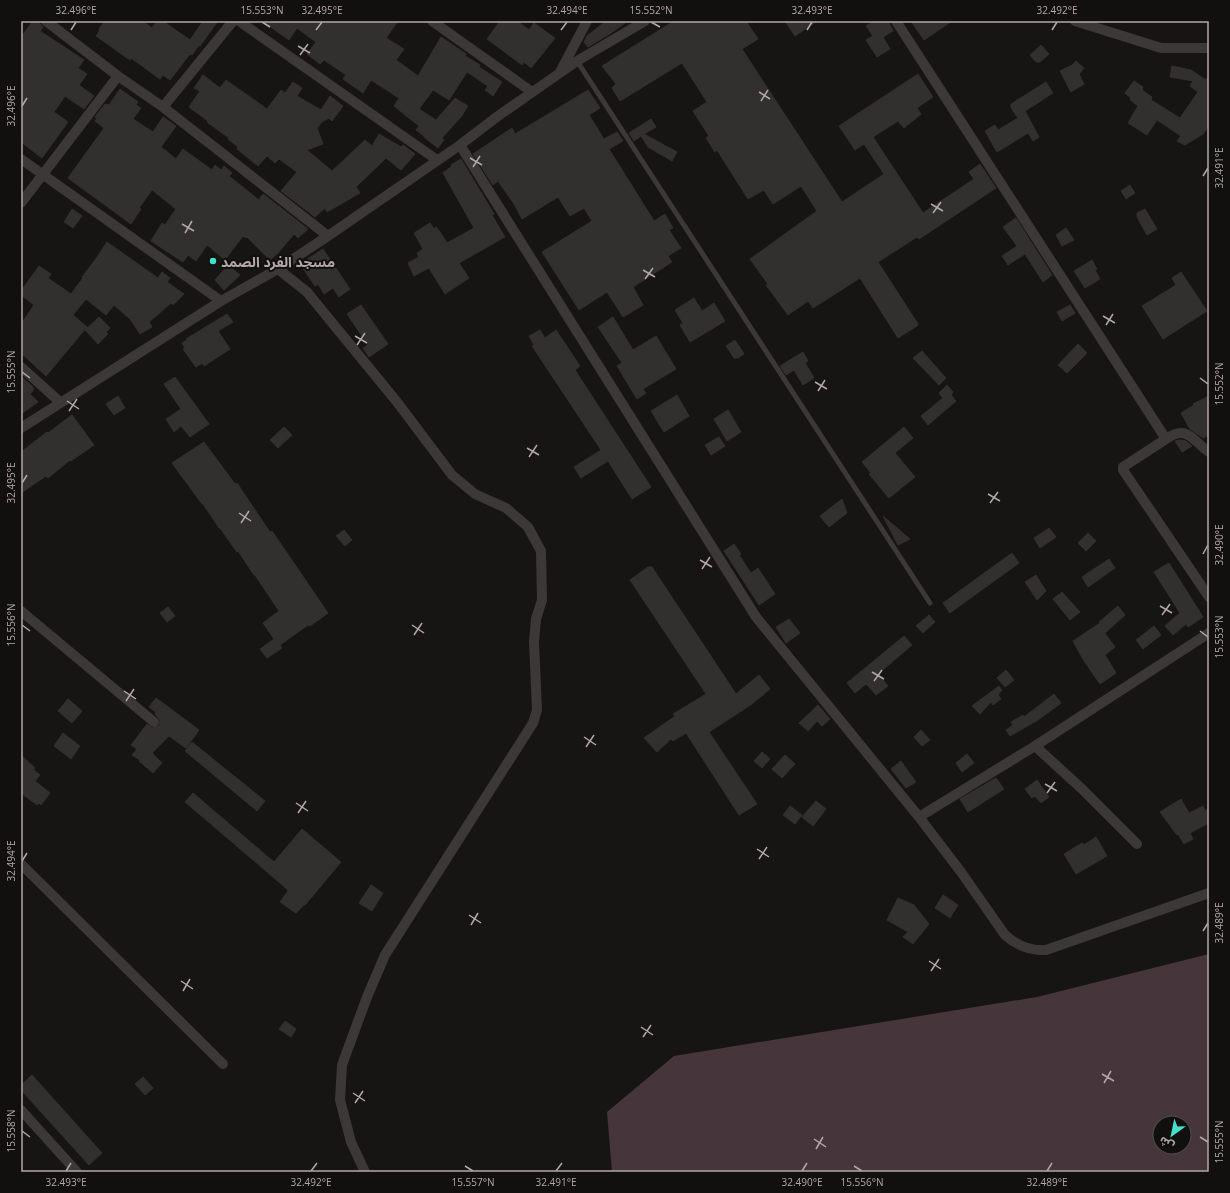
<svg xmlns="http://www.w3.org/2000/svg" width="1230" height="1193" font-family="'Open Sans','Noto Sans Arabic',sans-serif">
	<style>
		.water { fill: #46363b; fill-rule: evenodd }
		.building { fill: #32302f; stroke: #322f2e }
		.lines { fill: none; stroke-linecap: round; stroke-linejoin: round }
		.lane { stroke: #3c3838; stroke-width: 5 }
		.street { stroke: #3c3838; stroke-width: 10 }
		.ticks { fill: none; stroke: #b5a7a9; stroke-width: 1.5 }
		.poi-dot { fill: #42e0cd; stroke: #11100f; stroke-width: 1.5 }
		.labels { text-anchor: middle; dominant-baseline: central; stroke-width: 4; stroke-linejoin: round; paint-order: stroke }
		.poi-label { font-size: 14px; font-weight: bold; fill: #b5a7a9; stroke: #11100f; text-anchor: start }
		.neatline { fill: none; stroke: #b5a7a9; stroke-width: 1.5 }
		.ticks-label { font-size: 10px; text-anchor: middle; fill: #b5a7a9 }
	</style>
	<rect width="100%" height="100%" fill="#161514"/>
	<path class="water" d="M1209 954V1172H612L607 1112 674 1056 1037 997ZM1160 1123H1184V1147H1160Z"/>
	<path class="building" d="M33 21H37L43 27 40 31 84 60 78 68 87 74 79 85 94 96 84 109 65 96 54 112 68 122 42 158 21 142V37Z
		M105 21H143L152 28 157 21H163L190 40 203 21H218L200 46 199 45 192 55 190 54 170 80 163 75 160 79 131 58 130 60 96 36 100 30 99 29Z
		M262 21H398L386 38 404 49 396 60 418 76 441 37 466 54 465 56 480 65 479 67 502 82 493 96 485 90 488 86 467 72 449 100 433 90 419 109 436 120 455 98 468 106 461 117 442 138 444 140 438 148 424 137V136L416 130 419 126 394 106 399 98 371 80 363 93 343 79 346 75 324 60 320 64 307 54 316 42 297 28 289 40Z
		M500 21H517L529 30 534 23 555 38 531 68 524 62 522 65 487 39Z
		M606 21H628L611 33 588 47 584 42 587 36Z
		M674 21H746L758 39 742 49 842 202 884 174 864 144 855 150 839 126 918 74 933 97 917 108 921 114 904 128 898 121 873 137 923 213 974 179 969 172 980 164 996 188 919 239 917 237 878 262 918 324 917 326 898 338 860 278 813 308 808 301 788 315 766 285 768 284 750 259 817 211 801 186 773 204 764 190 748 199 717 150 715 152 706 138 709 136 693 111 707 102 682 63 620 101 612 88 616 84 602 66Z
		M785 21H817L795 36Z
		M874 21H888L893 31 883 37 890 49 877 57 866 40 873 36 866 26Z
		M911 21H952L924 40Z
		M1041 45 1049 54 1040 62H1036L1030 55Z
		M1076 61 1084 68 1079 74 1084 84 1071 92 1060 71 1072 65Z
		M1172 66 1191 70 1206 80 1209 74V126L1203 134 1185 145 1177 141 1181 136 1157 120 1147 135 1128 123 1138 106 1130 100 1131 98 1125 93 1134 81 1143 87 1142 90 1152 97 1151 100 1180 118 1198 92 1190 86 1193 81 1170 77Z
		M203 75 220 88 226 80 267 109 281 90 285 93 293 82 302 88 297 96 321 110 330 96 343 106 332 121 329 118 322 122 317 128 323 144 307 150 332 171 365 140 372 146 379 134 401 147 403 145 415 154 401 170 386 158 356 187 360 193 327 212 325 208 315 217 281 191 297 172 279 159 275 163 267 156 258 166 237 149 238 147 228 139 229 138 207 122 208 121 189 107 200 91 194 88Z
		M1046 82 1053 93 1025 111 1039 137 1033 141 1028 133 997 152 985 131 995 125 998 130 1018 118 1011 108V104Z
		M120 89 138 102 136 105 141 108 133 119 153 132 163 117 176 126 161 147 176 159 183 149 212 170 215 165 221 170 224 166 232 173 229 176 259 200 263 194 308 229 298 238 294 234 278 253 270 260 247 237 246 238 243 236 225 260 207 245 196 261 188 255 183 262 151 241 162 223 165 225 176 209 152 190 139 208 141 209 131 224 68 178 104 128 95 121 97 118 95 117 105 104 109 105Z
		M588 90 600 108 589 115 604 139 617 132 623 141 609 149 654 221 665 214 673 228 669 230 681 248 668 256 672 262 633 287 643 305 623 317 607 292 579 310 542 252 592 221 584 208 570 216 558 197 522 219 514 204 498 181 493 185 473 154 512 128 515 134Z
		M651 119 656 127 644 134 677 152 672 161 648 147 641 136 634 141 629 133Z
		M461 159 494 214 492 215 505 237 459 263 469 278 445 294 429 268 414 276 408 263 419 257 417 253 423 249 414 233 430 223 434 229 436 227 440 232 447 243 474 228 443 173 452 166 451 165Z
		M1130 185 1135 193 1126 199 1121 191Z
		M72 209 82 216 73 228 64 222Z
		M1145 209 1157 229 1147 235 1137 217V213Z
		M1016 218 1052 275 1043 282 1025 254 1008 265 1002 256 1017 246 1003 227Z
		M1066 228 1074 240 1062 246 1056 235Z
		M107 242 158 278 162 272 170 278 167 282 184 294 173 305 171 303 149 322 152 327 140 334 131 320 114 305 106 315 86 299 73 315 87 327 46 376 21 353V324L34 305 21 295V291L39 266 51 274 48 278 71 294 83 278 82 277 95 260Z
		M323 249 350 289 339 297 333 288 324 294 318 284 315 286 300 264Z
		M1092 260 1097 269 1095 270 1100 279 1085 288 1074 271Z
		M228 265 240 275 224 290 215 280Z
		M1181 272 1207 311 1163 339 1142 306 1176 285 1172 278Z
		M694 298 702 311 714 303 725 321 690 342 680 325 683 323 675 310Z
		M361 305 388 344 369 357 363 348 368 345 347 314Z
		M1070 305 1075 313 1062 321 1057 312Z
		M227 314 233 322 218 331 230 349 204 366 202 363 196 367 183 349 185 348 182 343 187 340 186 339Z
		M99 317 110 328 106 332 108 334 98 344 85 330Z
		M613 317 633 350 656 336 676 369 643 389 646 393 637 399 617 366 622 363 598 327Z
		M540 330 545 338 556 330 580 366 575 370 651 487 632 499 608 461 581 478 574 467 601 450 532 346 534 345 529 336Z
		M735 340 744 354 738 358H734L726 346Z
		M1078 344 1087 353 1067 373 1058 365Z
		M922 351 946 378 939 385 913 358Z
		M803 352 808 361 805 363 814 378 803 385 794 370 786 375 780 366Z
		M21 376 32 386 34 389 30 394 38 402 21 414Z
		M175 377 209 424 190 437 181 426 174 432 166 419 181 409 164 384Z
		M947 385 953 392 951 395 956 401 928 425 921 416 943 398 939 393Z
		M677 395 689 416 664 432 651 411Z
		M118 396 125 408 114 415 106 404Z
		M1209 396V435L1203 438 1190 429 1181 413 1194 405 1193 404Z
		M728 410 741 432 727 441 714 419Z
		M72 415 94 445 71 461 70 460 48 478 46 476 21 493V452L47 432 48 433Z
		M284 427 292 435 278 448 270 440Z
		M904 427 913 438 895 453 915 477 889 498 869 474 871 473 862 462Z
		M719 437 725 446 711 455 705 445Z
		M1180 440 1186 441 1192 446 1182 452 1175 441Z
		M204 442 235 484 237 483 270 532 272 531 328 613 310 626 308 625 280 645 282 648 267 658 260 649 274 639 263 623 279 611 255 575H254L238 551 237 552 220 528H219L203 504H202L172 463Z
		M842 499 847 513 829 527 820 516Z
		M883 516 910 539 898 545Z
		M1049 528 1056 537 1040 548 1034 538Z
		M344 530 352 540 345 546 336 536Z
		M1088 533 1096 541 1086 551 1078 543Z
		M734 544 741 554 739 555 751 573 758 568 775 594 759 605 724 551Z
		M1012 553 1019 563 950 613 943 603Z
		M1109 559 1115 568 1088 587 1082 577Z
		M1169 563 1203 617 1188 627 1186 624 1173 635 1165 626 1180 613 1154 572Z
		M648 567H652L736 694 759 675 770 689 752 704 709 732 757 804 739 815 686 733 673 741 671 739 657 752 644 738 675 716 673 714 706 694 630 580Z
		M1036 575 1046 591 1037 600 1025 582Z
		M1062 592 1080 612 1070 620 1053 599Z
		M1118 606 1125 615 1105 633 1115 647 1105 655 1116 673 1100 684 1084 661 1073 641 1100 623 1099 622Z
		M168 607 175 616 167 622 160 613Z
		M929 615 935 622 923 633 916 626Z
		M789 619 800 633 786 643 776 627Z
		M1154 626 1161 635 1143 649 1136 640Z
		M904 636 912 645 878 674 888 686 876 695 866 684 855 693 847 683Z
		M1006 670 1014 680 1005 687 997 678Z
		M999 686 1002 690 998 695 1001 699 993 705 991 702 980 714 972 706Z
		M1054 694 1061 703 1038 720 1010 736 1006 730 1013 725 1011 722 1023 715 1024 717Z
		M156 698 199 730 186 748 169 736 152 753 162 763 153 773 139 761 140 760 132 755 137 749 131 745 147 724 153 728 159 726 160 720 155 714 156 712 149 707Z
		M68 699 82 711 72 723 58 711Z
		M818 705 830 719 822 726 817 721 808 731 799 723Z
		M921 730 930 740 922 746 914 737Z
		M63 733 80 746 71 759 54 746Z
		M192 742 265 801 257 811 185 751Z
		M762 752 770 759 762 768 754 761Z
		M967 754 974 763 962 772 956 763Z
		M21 755 35 768 33 769 40 775 35 781 50 793 41 805 39 803 37 805 21 793Z
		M785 755 795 764 782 778 772 769Z
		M901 761 916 782 906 788 891 769Z
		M996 778 1004 789 968 812 960 799Z
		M1037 780 1049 797 1041 803 1035 796 1032 798 1025 789Z
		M193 793 274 862 302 829 341 862 305 905H304L296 913 280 902 288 891 287 889 185 802Z
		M1181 799 1189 813 1203 806 1205 811 1209 808V823L1190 833 1193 839 1184 844 1178 834 1177 835 1160 812Z
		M816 801 826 809 813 826 802 817Z
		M790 806 802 815 795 824 783 815Z
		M1096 837 1107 856 1076 874 1064 854 1082 843 1084 845Z
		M371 885 383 893 372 911 359 903Z
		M943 895 958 905 950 918 935 908Z
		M898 898 914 905 929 924 913 944 903 937 908 932 887 920Z
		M285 1021 296 1029 291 1037 279 1029Z
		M32 1075 102 1153 89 1165 21 1090V1085Z
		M143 1077 153 1088 145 1095 135 1084Z"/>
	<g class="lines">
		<path class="lane" d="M577 61 930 603"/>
		<path class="street" d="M46 21 118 76 163 107 328 236
			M239 21 437 160
			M432 21 532 92
			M896 21 1166 439 1123 467V470L1209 597
			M1075 21 1161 48H1209
			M560 72 587 21
			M163 107 233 21
			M460 145 756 617 919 817 961 872 1005 935C1016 945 1031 951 1046 950L1209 893
			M21 159 221 301
			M21 203 118 76
			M278 269 307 292 397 402 452 475 475 494 506 508 528 527 541 551 542 600 536 619 534 642 537 710 533 723 385 955 367 997 342 1065 340 1100 351 1142 365 1172
			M21 367 60 402
			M21 428 221 301 278 269 328 236 460 145 498 116 577 61 645 21
			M1166 439C1187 424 1192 440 1209 452
			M21 611 154 722
			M1035 746 1082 789 1137 844
			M919 817 1035 746 1209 633
			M21 864 223 1064
			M21 1110 77 1172"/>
	</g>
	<path class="ticks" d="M262 22 270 27M651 22 660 27M71 30 76 22M316 30 322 22M561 30 567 22M807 30 812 22M1052 30 1057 22M298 46 310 53M300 55 308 44M759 92 770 99M761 101 768 90M22 106 27 98M470 158 482 165M473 167 480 156M1203 176 1208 168M931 204 943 211M933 213 941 202M182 224 194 231M185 233 192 221M643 270 655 277M645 279 653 268M1103 316 1115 323M1106 325 1113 314M355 336 367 343M357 345 365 333M22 372 30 378M1200 378 1208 384M815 382 827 389M818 391 825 380M67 401 79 409M69 411 77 399M527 448 539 455M529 457 537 445M22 483 27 475M988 494 1000 501M990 503 998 492M239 513 251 521M241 523 249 511M1203 554 1208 545M700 560 712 567M702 569 710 557M1160 606 1172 613M1162 615 1170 604M22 625 30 631M412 625 424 633M1200 631 1208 637M414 635 422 623M872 672 884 679M874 681 882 670M124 691 136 699M126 701 134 689M584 737 596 745M586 747 594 735M1045 784 1057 791M1047 793 1055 782M296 803 308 811M298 813 306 801M757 849 769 857M759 859 767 847M22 861 27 853M469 915 481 923M471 925 478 913M1203 931 1208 923M929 961 941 969M931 971 939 959M181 981 193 989M183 991 190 979M641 1027 653 1035M643 1037 651 1025M1102 1074 1114 1081M1104 1083 1111 1071M353 1093 365 1101M355 1103 363 1091M22 1131 30 1137M1200 1137 1208 1142M814 1139 826 1147M816 1149 823 1137M465 1166 473 1171M854 1166 862 1171M66 1171 71 1163M311 1171 317 1163M556 1171 562 1163M802 1171 807 1163M1047 1171 1052 1163"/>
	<circle class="poi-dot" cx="213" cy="261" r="4"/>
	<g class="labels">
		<g class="poi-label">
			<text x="221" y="261">مسجد الفرد الصمد</text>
		</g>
	</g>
	<rect width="1230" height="1193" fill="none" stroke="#11100f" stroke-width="44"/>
	<g transform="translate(1172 1135) rotate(213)"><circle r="19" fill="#11100f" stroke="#534c4d"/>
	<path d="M0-3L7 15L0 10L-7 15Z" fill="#42e0cd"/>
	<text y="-6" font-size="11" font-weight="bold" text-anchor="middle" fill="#b5a7a9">ش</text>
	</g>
	<rect x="22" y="22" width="1186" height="1149" class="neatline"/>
	<g class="ticks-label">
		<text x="76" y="14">32.496°E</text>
		<text x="262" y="14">15.553°N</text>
		<text x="322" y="14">32.495°E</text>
		<text x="567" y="14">32.494°E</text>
		<text x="651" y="14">15.552°N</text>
		<text x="812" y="14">32.493°E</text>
		<text x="1057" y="14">32.492°E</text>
		<text transform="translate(11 106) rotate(-90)" y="4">32.496°E</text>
		<text transform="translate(1219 168) rotate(-90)" y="4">32.491°E</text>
		<text transform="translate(11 372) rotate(-90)" y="4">15.555°N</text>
		<text transform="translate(1219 384) rotate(-90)" y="4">15.552°N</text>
		<text transform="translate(11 483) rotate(-90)" y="4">32.495°E</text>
		<text transform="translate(1219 545) rotate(-90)" y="4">32.490°E</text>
		<text transform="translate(11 625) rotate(-90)" y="4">15.556°N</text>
		<text transform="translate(1219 637) rotate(-90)" y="4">15.553°N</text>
		<text transform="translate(11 861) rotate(-90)" y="4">32.494°E</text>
		<text transform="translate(1219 923) rotate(-90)" y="4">32.489°E</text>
		<text transform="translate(11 1131) rotate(-90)" y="4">15.558°N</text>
		<text transform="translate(1219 1142) rotate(-90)" y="4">15.555°N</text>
		<text x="66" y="1186">32.493°E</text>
		<text x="311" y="1186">32.492°E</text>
		<text x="473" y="1186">15.557°N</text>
		<text x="556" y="1186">32.491°E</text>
		<text x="802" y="1186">32.490°E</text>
		<text x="862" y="1186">15.556°N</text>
		<text x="1047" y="1186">32.489°E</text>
	</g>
</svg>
